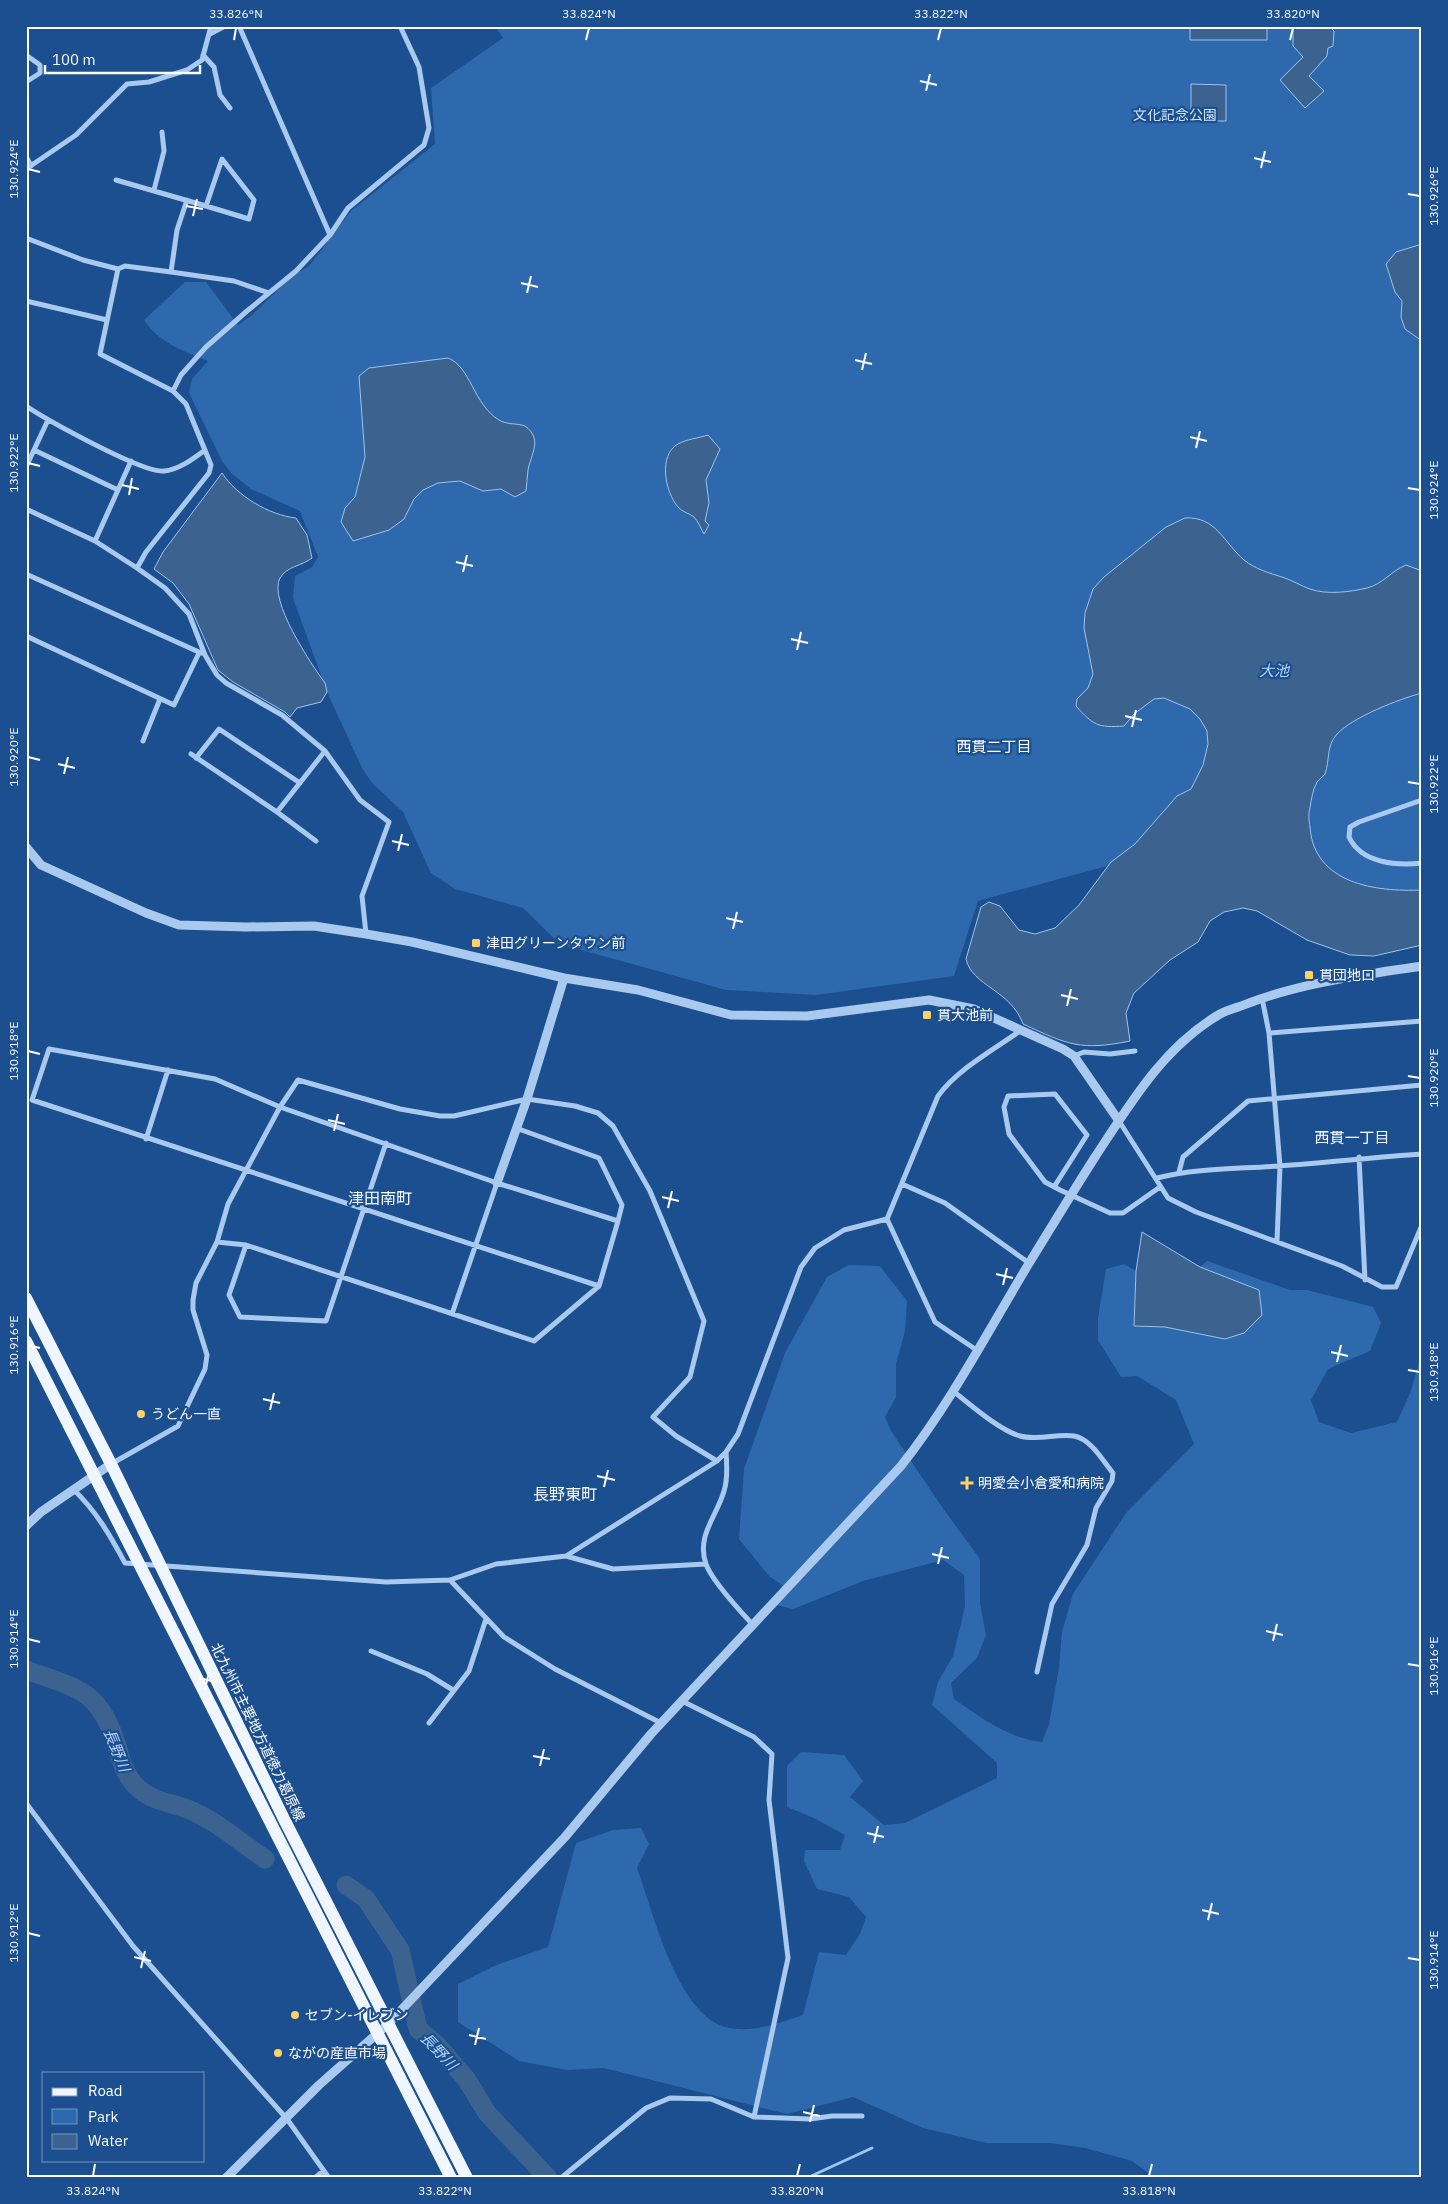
<svg xmlns="http://www.w3.org/2000/svg" width="1448" height="2204" font-family="'IBM Plex Sans','Noto Sans JP',sans-serif">
	<style>
		.green { fill: #2e69ad }
		.water { fill: #3c6290; stroke: #9cc4f0 }
		.lines { fill: none; stroke-linecap: round; stroke-linejoin: round }
		.stream { stroke: #9cc4f0; stroke-width: 3 }
		.river { stroke: #3c6290; stroke-width: 19 }
		.minor { stroke: #a9c9ee; stroke-width: 5 }
		.tertiary { stroke: #a9c9ee; stroke-width: 9 }
		.primary { stroke: #f0f6ff; stroke-width: 12 }
		.ticks { fill: none; stroke: #fff; stroke-width: 2 }
		.poi-dot { fill: #ffd166; stroke: #1b4f8f; stroke-width: 2 }
		.labels { text-anchor: middle; dominant-baseline: central; stroke-width: 4.5; stroke-linejoin: round; paint-order: stroke }
		.park-label { font-size: 14px; fill: #cfe3fa; stroke: #1b4f8f }
		.poi-label { font-size: 14px; fill: #fff; stroke: #1b4f8f; text-anchor: start }
		.street-label { font-size: 14px; fill: #fff; stroke: #1b4f8f }
		.water-label { font-size: 15px; font-style: italic; fill: #b5d3f5; stroke: #1b4f8f }
		.neighbourhood-label { font-size: 15px; fill: #fff; stroke: #1b4f8f }
		.quarter-label { font-size: 16px; fill: #fff; stroke: #1b4f8f }
		.neatline { fill: none; stroke: #fff; stroke-width: 2 }
		.ticks-label { font-size: 12px; text-anchor: middle; fill: #fff }
	</style>
	<rect width="100%" height="100%" fill="#1b4f8f"/>
	<path class="green" d="M495 26H1422V906L1363 898 1250 827 978 901 954 976 816 995 726 990 560 944 523 908 455 889 431 873 403 812 372 783 362 768 327 692 293 598 295 576 312 567 318 557 300 511 251 489 231 473 222 461 189 393 192 379 208 361C185 352 158 342 144 320L185 282H206L238 325 252 315 292 276 309 266 351 211 435 144 431 88 503 38Z
		M1207 1261 1290 1290H1307L1373 1307 1381 1323 1370 1351 1328 1369 1311 1400 1319 1422 1351 1433 1397 1422 1411 1391 1422 1350V2178H1155L1132 2161 1085 2148 1050 2143H987L923 2128 853 2097 787 2114 604 2068 567 2070 519 2061 458 2022V1984L494 1966 548 1947 576 1843 613 1830 641 1828 649 1844 637 1868C653 1911 676 2012 725 2027 751 2034 779 2023 803 2015L819 1952 846 1955 860 1934 866 1917 849 1897 817 1889 804 1861 805 1850H840L845 1835 814 1818 787 1807V1766L801 1752 844 1755 863 1781 850 1797 884 1825 905 1823 997 1778V1763L932 1705 938 1682 953 1656 965 1607 964 1575 943 1560 863 1581 793 1609 776 1605 782 1585 769 1576 739 1539 744 1469 785 1353 827 1277 849 1265 880 1266 907 1301 905 1331 896 1364V1397L885 1417 891 1431 942 1507 980 1559V1603L986 1635 977 1658 951 1683 954 1699C984 1719 1005 1737 1042 1742L1049 1724 1059 1668 1062 1632 1073 1594 1126 1513 1194 1444 1176 1400 1137 1376 1121 1377 1098 1340V1318L1106 1269 1124 1264 1136 1271 1134 1326 1165 1327 1225 1339 1259 1290 1200 1267Z"/>
	<path class="water" d="M1190 26H1267V40H1190Z
		M1293 26H1329L1334 31 1333 46 1328 48 1327 56 1309 76 1324 91 1305 108 1280 80 1303 57 1293 46Z
		M1191 84 1226 85V121H1191Z
		M1422 244V341L1405 329 1401 317 1402 301 1395 292 1386 264 1396 252Z
		M448 358C471 367 473 404 499 420 507 425 517 423 525 426 543 439 531 454 528 470 527 477 527 484 526 491L515 497 501 489 483 491 460 481 438 483 423 490 414 499 404 519 389 530 353 541 341 522 345 508 355 497 365 457 359 376 369 368Z
		M708 435 720 449 706 480 709 503 705 521 709 525 704 534C701 529 698 521 694 517 689 513 682 512 678 507 665 492 658 455 678 444 687 439 699 438 708 435Z
		M222 473C237 496 269 515 296 518L307 535 312 558C302 566 287 566 280 578 268 600 311 664 325 683L327 692 321 702 297 708 290 717 285 712 233 682 218 670 189 604 173 583 154 569 163 552Z
		M1185 518C1216 516 1224 543 1244 560 1255 569 1269 573 1282 577 1292 580 1301 586 1310 589 1326 595 1350 592 1367 588 1383 584 1391 571 1406 565L1422 571V693C1399 699 1353 717 1337 734 1326 746 1330 760 1325 774 1323 777 1319 779 1317 782 1313 789 1311 800 1310 808 1308 814 1309 821 1310 827 1314 884 1376 892 1422 890V945L1374 956 1350 955 1307 940 1257 911 1243 908 1224 912 1210 921 1198 942 1170 960 1134 993 1126 1013 1130 1041C1081 1051 1068 1045 1023 1024 1011 990 972 986 966 959L981 907 989 902 1000 906 1019 930 1035 934 1055 928 1079 905 1111 862 1135 844 1177 796 1191 789 1203 765 1208 744 1207 731 1200 719 1190 709 1164 698 1154 699 1134 714 1124 726C1098 728 1093 725 1076 706L1077 699 1088 688 1093 674 1084 628 1085 613 1093 589 1104 577 1166 527Z
		M1142 1232 1200 1267 1259 1290 1262 1315 1244 1333 1225 1339 1165 1327 1134 1326 1136 1271Z"/>
	<g class="lines">
		<path class="stream" d="M807 2178 872 2148"/>
		<path class="river" d="M26 1670C77 1688 100 1690 117 1746 121 1761 126 1778 139 1789 154 1802 174 1803 192 1811 218 1822 241 1843 265 1859
			M346 1885 366 1899 400 1950 418 2029 438 2046 467 2080 487 2113 548 2178"/>
		<path class="minor" d="M239 26 330 235
			M210 34 225 26
			M26 55 40 65V73L26 82
			M203 55 214 67 220 95 230 108
			M26 156 31 166
			M26 169 76 135 127 84 149 82 187 70 202 60 211 26
			M116 180 206 206 222 159 254 200 249 219 206 206
			M154 190 164 151 162 132
			M26 238 83 260 118 269 100 354 173 391 186 404 211 465 209 473 146 552 137 568 165 588 189 614 205 655 217 675 226 683 282 715 325 751 360 800 389 822 362 896 366 934
			M118 269 125 266 171 272 177 230 187 200
			M171 272 234 281 269 293
			M26 301 107 320
			M173 391 181 375 206 347 247 311 296 271 330 235 348 208 424 145 429 128 419 67 400 26
			M26 406C47 420 144 474 164 471 179 470 194 458 205 450
			M26 467 48 420
			M118 490 131 461
			M26 509 95 541 118 490 34 450
			M95 541 137 568
			M26 574 201 653
			M26 636 174 705 199 653
			M143 741 160 699
			M191 754 277 812 325 751
			M196 758 219 729 300 783
			M1422 800 1359 822 1350 827 1349 837C1361 863 1396 866 1422 863
			M277 812 316 841
			M1262 998 1269 1033 1280 1166 1277 1241
			M1269 1033 1422 1021
			M1074 1056 1084 1052 1110 1054 1135 1051
			M1119 1121 1168 1198 1196 1212 1342 1266 1382 1287H1396L1422 1225
			M516 1128 599 1158 622 1205 618 1221
			M146 1139 168 1070
			M1359 1157 1365 1280
			M1179 1172 1183 1157 1248 1101 1422 1085
			M1157 1178C1196 1168 1237 1169 1278 1166 1326 1163 1374 1157 1422 1154
			M902 1184 945 1203 1029 1263
			M1054 1187 1087 1135 1055 1094 1008 1096 1004 1107 1009 1134 1045 1182 1060 1190 1110 1213H1123L1160 1187
			M217 1242 246 1245 534 1341 599 1286 618 1221 497 1183 280 1107 215 1079 49 1049 32 1100 599 1286
			M246 1245 229 1295 240 1317 326 1321 386 1143
			M452 1314 497 1183
			M978 1351 935 1322 887 1219 938 1096C958 1069 993 1050 1020 1031
			M953 1391C971 1405 999 1430 1020 1436 1038 1441 1058 1433 1074 1436 1091 1439 1103 1461 1113 1473L1112 1481 1096 1508 1087 1545 1052 1604 1037 1672
			M726 1452C727 1464 728 1479 724 1491 717 1516 696 1536 706 1564 711 1580 741 1612 753 1625
			M111 1464 178 1426 185 1411 205 1369 207 1355 193 1310V1300L196 1283 217 1242 228 1204 280 1107 298 1080 400 1109 440 1116H454L527 1099 575 1106 598 1113 613 1126 650 1191 704 1321 690 1377 653 1417 676 1436 717 1461
			M73 1489C96 1511 110 1535 125 1563L386 1582 450 1580 496 1564 566 1556 717 1461 726 1452 738 1434 801 1267 815 1248 844 1230 887 1219
			M566 1556 613 1569 706 1564
			M450 1580 504 1637 555 1669 661 1723
			M371 1651 427 1674 453 1690
			M682 1701 754 1737 772 1754 769 1800 788 1958 754 2117
			M429 1723 469 1671 486 1619
			M26 1803 133 1946 287 2119 329 2178
			M315 2178 323 2171
			M561 2178 646 2108 670 2098 711 2099 754 2117 810 2119 832 2116H862"/>
		<path class="tertiary" d="M26 847 41 865 146 913 179 925 246 927 314 926 366 934 412 942 564 978 638 990 731 1015 807 1016 929 1000 974 1009 1063 1049 1074 1056 1119 1121
			M497 1183 527 1099 564 978
			M26 1526 41 1512 111 1464
			M226 2178 319 2085 388 2024 565 1837 651 1734 901 1466C950 1404 987 1333 1028 1265 1050 1229 1072 1193 1095 1157 1130 1104 1163 1047 1220 1014 1229 1009 1240 1007 1249 1003 1304 982 1364 975 1422 966"/>
		<path class="primary" d="M26 1298 111 1464 284 1819 467 2178
			M26 1341 451 2178"/>
	</g>
	<path class="ticks" d="M234 40 236 28M586 40 589 28M938 40 941 28M1290 40 1293 28M920 81 937 85M926 91 930 74M1254 158 1271 162M1261 168 1265 151M28 169 40 172M1408 194 1420 196M186 206 203 209M193 216 197 199M521 283 538 287M527 293 531 276M855 360 872 364M862 370 866 353M1190 437 1207 441M1196 448 1200 431M28 463 40 466M122 485 139 489M1408 488 1420 490M129 495 132 478M456 562 473 566M463 572 467 555M791 639 808 643M797 650 801 632M1125 716 1142 720M1132 727 1136 710M28 757 40 760M58 764 75 768M64 774 68 757M1408 782 1420 784M392 841 409 845M398 851 402 834M726 918 743 922M733 929 737 912M1061 995 1078 999M1067 1006 1071 989M28 1051 40 1054M1408 1076 1420 1078M328 1120 345 1124M334 1131 338 1114M662 1197 679 1201M668 1208 672 1191M996 1274 1013 1278M1003 1285 1007 1268M28 1345 40 1348M1331 1352 1348 1356M1337 1362 1341 1345M1408 1370 1420 1372M263 1399 280 1403M270 1410 274 1393M597 1476 615 1480M604 1487 608 1470M932 1554 949 1558M938 1564 942 1547M1266 1631 1283 1635M28 1639 40 1642M1273 1641 1277 1624M1408 1664 1420 1666M199 1678 216 1682M205 1689 209 1672M533 1756 550 1759M540 1766 544 1749M867 1833 884 1837M874 1843 878 1826M1202 1910 1219 1914M1208 1920 1212 1903M28 1933 40 1936M134 1957 151 1961M1408 1958 1420 1960M141 1968 145 1951M469 2035 486 2039M475 2045 479 2028M803 2112 820 2116M810 2122 814 2105M93 2176 95 2164M445 2176 448 2164M797 2176 800 2164M1149 2176 1152 2164"/>
	<g class="poi-dot">
		<rect x="471" y="938" width="10" height="10" rx="2.5"/>
		<rect x="1304" y="970" width="10" height="10" rx="2.5"/>
		<rect x="922" y="1010" width="10" height="10" rx="2.5"/>
		<circle cx="141" cy="1414" r="5"/>
		<path d="M964.5 1475.5h5v5h5v5h-5v5h-5v-5h-5v-5h5z"/>
		<circle cx="295" cy="2015" r="5"/>
		<circle cx="278" cy="2053" r="5"/>
	</g>
	<g class="labels">
		<g class="park-label">
			<text x="1175" y="115">文化記念公園</text>
		</g>
		<g class="poi-label">
			<text x="486" y="943">津田グリーンタウン前</text>
			<text x="1319" y="975">貫団地口</text>
			<text x="937" y="1015">貫大池前</text>
			<text x="151" y="1414">うどん一直</text>
			<text x="978" y="1483">明愛会小倉愛和病院</text>
			<text x="305" y="2015">セブン-イレブン</text>
			<text x="288" y="2053">ながの産直市場</text>
		</g>
		<g class="street-label">
			<text transform="translate(258 1732) rotate(64)">北九州市主要地方道徳力葛原線</text>
		</g>
		<g class="water-label">
			<text x="1274" y="670">大池</text>
			<text transform="translate(117 1750) rotate(68)">長野川</text>
			<text transform="translate(439 2051) rotate(46)">長野川</text>
		</g>
		<g class="neighbourhood-label">
			<text x="994" y="746">西貫二丁目</text>
			<text x="1352" y="1137">西貫一丁目</text>
		</g>
		<g class="quarter-label">
			<text x="380" y="1198">津田南町</text>
			<text x="565" y="1494">長野東町</text>
		</g>
	</g>
	<rect width="1448" height="2204" fill="none" stroke="#1b4f8f" stroke-width="55"/>
	<rect x="42" y="2072" width="162" height="90" fill="#1b4f8f" stroke="#7695bc"/>
	<rect x="52" y="2088" width="25" height="8" fill="#f0f6ff" stroke="#7695bc"/>
	<text x="88" y="2096" font-size="15" fill="#ffffff">Road</text>
	<rect x="52" y="2109" width="25" height="15" fill="#2e69ad" stroke="#7695bc"/>
	<text x="88" y="2122" font-size="15" fill="#ffffff">Park</text>
	<rect x="52" y="2134" width="25" height="15" fill="#3c6290" stroke="#7695bc"/>
	<text x="88" y="2146" font-size="15" fill="#ffffff">Water</text>
	<path d="M45 65v8h155v-8" fill="none" stroke="#ffffff" stroke-width="2.5"/>
	<text x="52" y="65" font-size="15" fill="#ffffff" stroke="#1b4f8f" stroke-width="4" paint-order="stroke">100 m</text>
	<rect x="28" y="28" width="1392" height="2148" class="neatline"/>
	<g class="ticks-label">
		<text x="236" y="18">33.826°N</text>
		<text x="589" y="18">33.824°N</text>
		<text x="941" y="18">33.822°N</text>
		<text x="1293" y="18">33.820°N</text>
		<text transform="translate(14 169) rotate(-90)" y="4">130.924°E</text>
		<text transform="translate(1434 196) rotate(-90)" y="4">130.926°E</text>
		<text transform="translate(14 463) rotate(-90)" y="4">130.922°E</text>
		<text transform="translate(1434 490) rotate(-90)" y="4">130.924°E</text>
		<text transform="translate(14 757) rotate(-90)" y="4">130.920°E</text>
		<text transform="translate(1434 784) rotate(-90)" y="4">130.922°E</text>
		<text transform="translate(14 1051) rotate(-90)" y="4">130.918°E</text>
		<text transform="translate(1434 1078) rotate(-90)" y="4">130.920°E</text>
		<text transform="translate(14 1345) rotate(-90)" y="4">130.916°E</text>
		<text transform="translate(1434 1372) rotate(-90)" y="4">130.918°E</text>
		<text transform="translate(14 1639) rotate(-90)" y="4">130.914°E</text>
		<text transform="translate(1434 1666) rotate(-90)" y="4">130.916°E</text>
		<text transform="translate(14 1933) rotate(-90)" y="4">130.912°E</text>
		<text transform="translate(1434 1960) rotate(-90)" y="4">130.914°E</text>
		<text x="93" y="2195">33.824°N</text>
		<text x="445" y="2195">33.822°N</text>
		<text x="797" y="2195">33.820°N</text>
		<text x="1149" y="2195">33.818°N</text>
	</g>
</svg>
